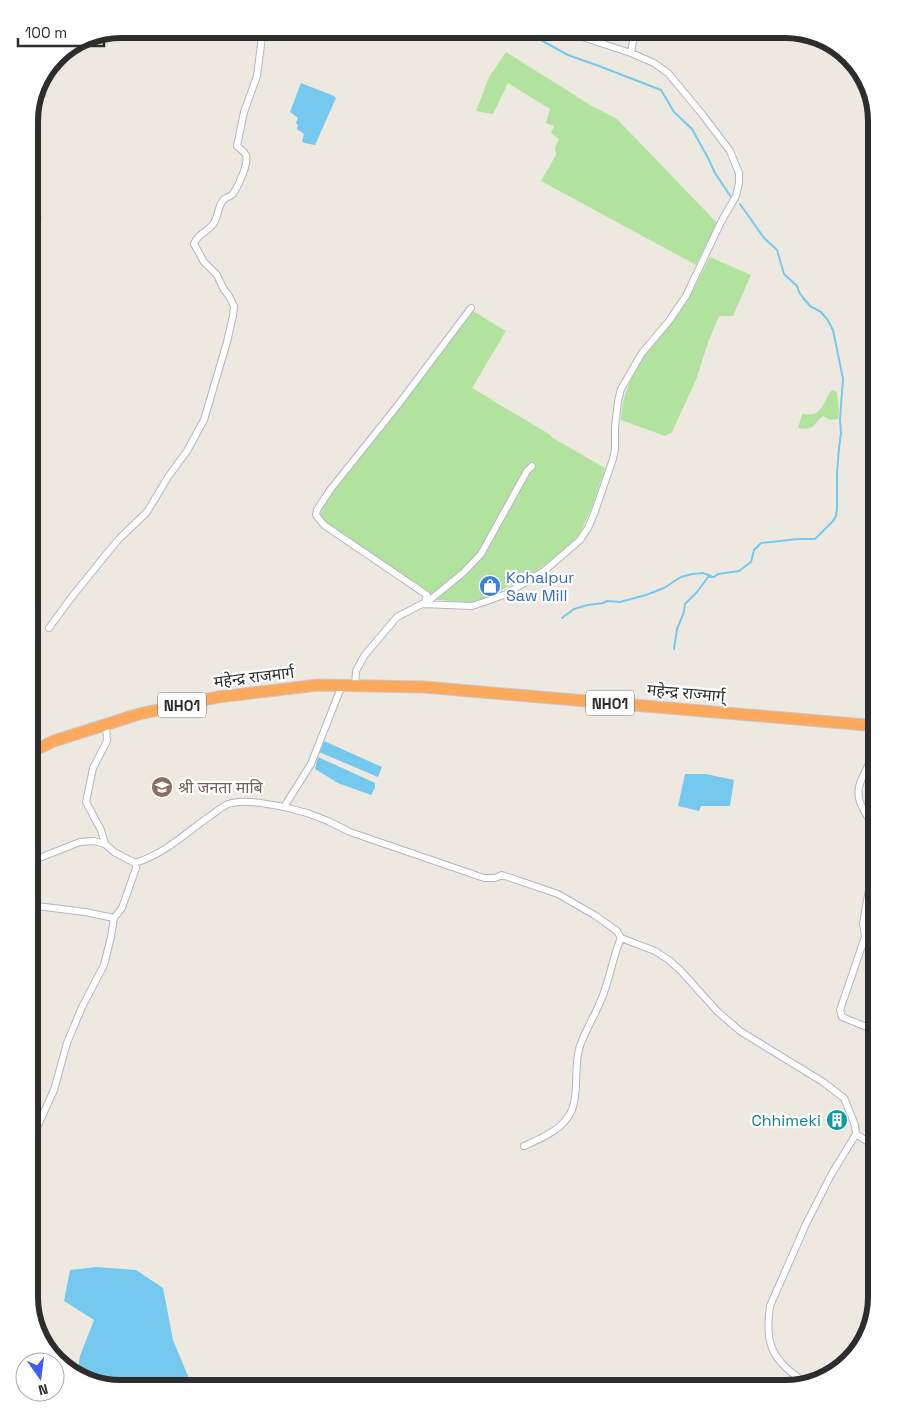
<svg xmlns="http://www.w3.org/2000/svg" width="906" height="1417" font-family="'Space Grotesk','Noto Sans Devanagari',sans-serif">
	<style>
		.green { fill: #b2e39e }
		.water { fill: #75c8ee }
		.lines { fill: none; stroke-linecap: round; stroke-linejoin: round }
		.stream { stroke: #75c8ee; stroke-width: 2 }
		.street-casing { stroke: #b3b5c0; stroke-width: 8 }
		.highway-casing { stroke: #c8c8c8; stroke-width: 13 }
		.street { stroke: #fff; stroke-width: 6 }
		.highway { stroke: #fca95d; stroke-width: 11 }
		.labels { text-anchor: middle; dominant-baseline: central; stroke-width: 4.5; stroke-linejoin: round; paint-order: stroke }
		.shield { fill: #fff; stroke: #6c6c6c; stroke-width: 1 }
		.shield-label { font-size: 15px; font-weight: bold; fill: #2d2d2d }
		.shop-label { font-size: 16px; fill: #366cbe; stroke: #fff; text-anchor: start }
		.street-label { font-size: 16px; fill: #2d2d2d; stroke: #fff }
		.education-label { font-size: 16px; fill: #785e54; stroke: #fff; text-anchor: start }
		.culture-label { font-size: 16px; fill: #0d838f; stroke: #fff; text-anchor: end }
		.rim { fill: none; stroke: #2d2d2d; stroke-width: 6 }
	</style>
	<rect width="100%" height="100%" fill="#eee9e0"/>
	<path class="green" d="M506 52 592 106 617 119 717 223 696 265 541 181 556 155 555 148 559 139 551 133 554 126 546 123 550 109 508 83 493 114 476 111 489 77Z
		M49 71 46 97H37Z
		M29 210 42 216 35 264 29 261Z
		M710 257 751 275 733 316H719L709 340 696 380 672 432 665 436 621 420C623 389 634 368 654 344 662 334 671 325 678 314 691 296 700 276 710 257Z
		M473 311 506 331 472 388 549 434 553 438 605 468 591 510 579 535 563 551 536 571 498 592 481 600 467 602 437 600 428 593 327 525 320 517C322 503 334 491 342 479Z
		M832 390 837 392 839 412 838 419 830 420 823 416C812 425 815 431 798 428L802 414C806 414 810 415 814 414 823 411 826 396 832 390Z"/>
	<path class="water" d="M301 83 334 96 336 98 315 145 304 143 302 141 304 134 297 129 298 125 296 123 298 118 290 112Z
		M324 741 382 767 378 777 319 752Z
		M318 757 375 783V788L371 795 338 783 315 769Z
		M685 774H706L734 780 730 806H701L699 811 678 806Z
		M97 1267 136 1270 163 1288 173 1340 193 1388H115L77 1375 80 1356 94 1320 64 1301 70 1270Z"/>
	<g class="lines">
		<path class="stream" d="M527 29 539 39 568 55 599 66 661 90 674 112 692 129 708 158 715 173 731 197
			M562 618 574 609 588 605 603 603 607 601 620 602 646 595 664 588 681 577 692 574 703 573 711 576
			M674 649 677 629 684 612 685 604 697 592 708 577H714L718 574 739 571 751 562 754 550 761 543 798 539H815L833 521 836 516 837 509V473L839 448 841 433 840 419 843 379 833 330 827 319 821 312 810 306 804 299 799 292 797 286 784 274 777 250 764 238 740 204"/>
		<g class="street-casing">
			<path id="street" d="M631 53 635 29
				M424 604 427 595 324 525 316 515 317 510 330 490 398 405 471 308
				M425 604 464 572 481 554 527 471 532 466
				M49 628 71 598 108 552 120 538 147 512 168 477 187 451 204 420 227 342 233 316 234 306 229 296 223 288 217 275 204 262 194 244C197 234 208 232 214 223 218 216 218 207 223 200 226 197 230 197 233 194 238 186 249 164 246 155 244 151 240 149 237 146L244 112 257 76 263 29
				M355 686 356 671 364 656 397 617 422 604 472 606 490 600 506 594 544 571 580 540 588 528 594 514 613 459 615 449V428L618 401 621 389 642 353 669 321 686 296 721 222 736 196 739 183V173L730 151 702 114 668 73 654 63 631 53 558 29
				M873 726C873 737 874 747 871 757 867 774 854 783 860 802 864 813 872 823 877 833
				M284 807 307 813 328 821 350 832 484 878H495L502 875 558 894 596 916 617 931 621 938 655 951 669 960 681 971 717 1011 740 1031 823 1082 844 1098 855 1125 856 1134 831 1175 806 1224 770 1306C765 1341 770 1358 800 1379L801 1385
				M105 844 101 830 86 802 93 768 107 741 106 725
				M135 863C166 853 184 834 210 816 215 813 220 808 226 805 241 798 268 804 284 807L311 764 342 685
				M29 905 85 912 114 918
				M877 1036 874 1030 842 1017 840 1010 865 937 863 923 873 867 877 853
				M856 1134 877 1148
				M29 1145 54 1090 67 1043 82 1007 104 965 111 937 114 918 122 908 136 868 135 863 114 852 105 844 94 841 80 842 29 862
				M524 1146C542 1138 564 1129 572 1110 579 1092 574 1068 579 1049 584 1032 595 1016 601 1000 610 980 612 958 621 938"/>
		</g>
		<g class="highway-casing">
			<path id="highway" d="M29 753 54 741 139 714 218 697 318 685 424 687 877 726"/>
		</g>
		<use href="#street" class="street"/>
		<use href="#highway" class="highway"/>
	</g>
	<defs>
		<g id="shop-disc" transform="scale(1.125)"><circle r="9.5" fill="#3f7fe0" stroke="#fff"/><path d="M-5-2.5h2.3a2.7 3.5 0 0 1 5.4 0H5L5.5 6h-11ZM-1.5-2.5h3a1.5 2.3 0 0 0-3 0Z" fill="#fff"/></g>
		<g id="school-disc" transform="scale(1.125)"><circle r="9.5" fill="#8d6e63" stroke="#fff"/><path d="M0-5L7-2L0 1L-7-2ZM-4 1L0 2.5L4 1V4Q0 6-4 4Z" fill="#fff"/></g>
		<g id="building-disc" transform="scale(1.125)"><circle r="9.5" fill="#0f9aa8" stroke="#fff"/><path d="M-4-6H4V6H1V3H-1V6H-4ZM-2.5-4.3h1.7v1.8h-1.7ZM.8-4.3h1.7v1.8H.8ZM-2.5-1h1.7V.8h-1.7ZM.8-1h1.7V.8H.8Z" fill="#fff"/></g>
	</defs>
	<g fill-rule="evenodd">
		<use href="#shop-disc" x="490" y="586"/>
		<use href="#school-disc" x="162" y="787"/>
		<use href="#building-disc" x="837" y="1120"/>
	</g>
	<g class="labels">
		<g class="shield">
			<rect x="586" y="690.5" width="48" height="25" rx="4"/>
			<rect x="158" y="692.5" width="48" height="25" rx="4"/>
		</g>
		<g class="shield-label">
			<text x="610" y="703">NH01</text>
			<text x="182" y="705">NH01</text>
		</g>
		<g class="shop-label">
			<text x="506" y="577">Kohalpur<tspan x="506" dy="18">Saw Mill</tspan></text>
		</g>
		<g class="street-label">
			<text transform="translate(254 677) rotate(-7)">महेन्द्र राजमार्ग</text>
			<text transform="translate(686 693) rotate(5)">महेन्द्र राज्मार्ग्</text>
		</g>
		<g class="education-label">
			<text x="178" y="787">श्री जनता माबि</text>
		</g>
		<g class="culture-label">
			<text x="821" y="1120">Chhimeki</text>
		</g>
	</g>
	<path d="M0 0H906V1417H0ZM121 38H785A83 83 0 0 1 868 121V1297A83 83 0 0 1 785 1380H121A83 83 0 0 1 38 1297V121A83 83 0 0 1 121 38Z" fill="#fff" fill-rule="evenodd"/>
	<path class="rim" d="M121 38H785A83 83 0 0 1 868 121V1297A83 83 0 0 1 785 1380H121A83 83 0 0 1 38 1297V121A83 83 0 0 1 121 38Z"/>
	<g transform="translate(40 1377) rotate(166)"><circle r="24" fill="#ffffff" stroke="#ababab"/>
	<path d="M0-4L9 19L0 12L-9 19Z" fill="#435cf8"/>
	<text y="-8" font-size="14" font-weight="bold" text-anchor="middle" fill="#2d2d2d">N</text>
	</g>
	<path d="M18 38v8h86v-8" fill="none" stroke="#2d2d2d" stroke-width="2.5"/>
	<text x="25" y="38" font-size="15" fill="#2d2d2d" stroke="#ffffff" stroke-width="4" paint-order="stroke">100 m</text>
</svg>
